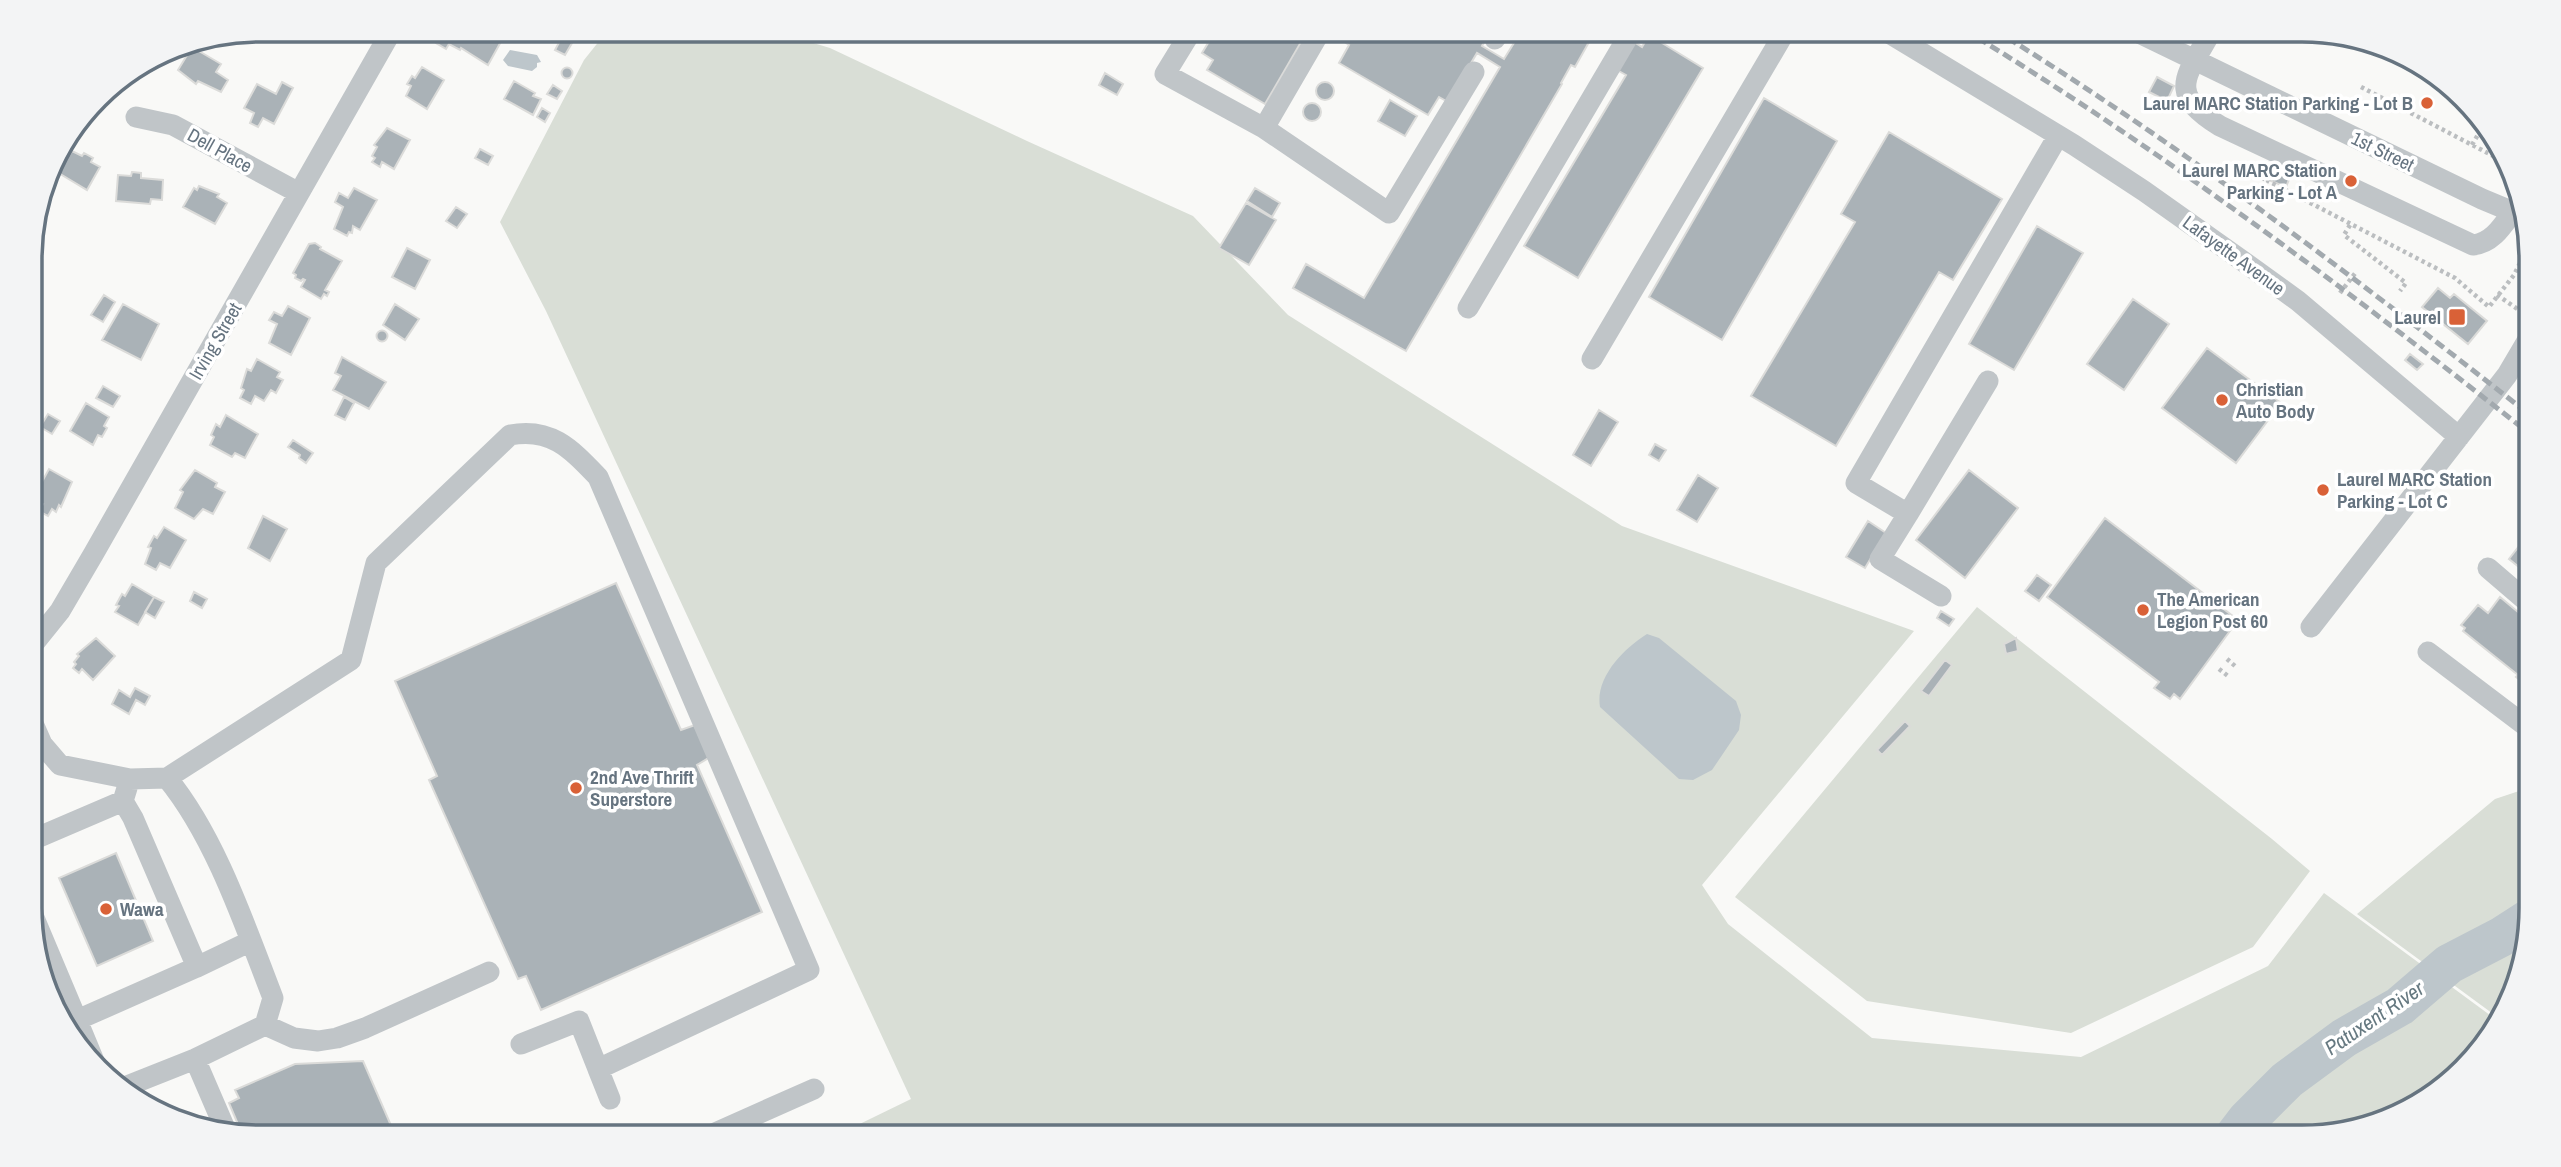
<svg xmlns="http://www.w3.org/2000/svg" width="2561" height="1167" font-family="'Archivo Narrow',sans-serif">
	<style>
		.green { fill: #d9ded6 }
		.water { fill: #bdc6cb }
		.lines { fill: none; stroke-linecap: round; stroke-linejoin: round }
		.river { stroke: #bdc6cb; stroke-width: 40 }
		.building { fill: #aab2b7; stroke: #dbdbd9; stroke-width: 2 }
		.path { stroke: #bbbec0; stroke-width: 4.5; stroke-dasharray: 3.5 3.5; stroke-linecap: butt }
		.minor { stroke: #c0c5c8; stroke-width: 21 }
		.rail { stroke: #a2a9ae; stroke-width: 5; stroke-dasharray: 10 5; stroke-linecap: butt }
		.poi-dot { fill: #d96137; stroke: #fff; stroke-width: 2.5 }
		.labels { text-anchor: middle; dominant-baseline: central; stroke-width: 7; stroke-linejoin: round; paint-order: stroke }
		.poi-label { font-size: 19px; font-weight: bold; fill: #667480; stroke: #fff; text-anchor: start }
		.street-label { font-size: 19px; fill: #667480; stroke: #fff }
		.water-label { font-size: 21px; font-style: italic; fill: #667981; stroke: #fff }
		.rim { fill: none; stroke: #667480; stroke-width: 3.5 }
	</style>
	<rect width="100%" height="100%" fill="#f9f9f7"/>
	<path class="green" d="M608 30H770L830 48 1027 141 1193 216 1288 315 1622 526 1914 631 1702 885 1728 924 1872 1038 2081 1057 2268 966 2324 893 2498 1021 2475 1059 2430 1098 2317 1137H833L911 1099 546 311 500 222 584 60Z
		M1977 607 2272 839 2310 871 2253 947 2071 1033 1867 1001 1735 897Z
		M2531 787V909L2514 996 2500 1019 2357 914 2495 799Z"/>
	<path class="water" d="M510 50 537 55 541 62 537 63V67L532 71 508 66 503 60Z
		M1647 634 1659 638 1736 701 1741 715 1739 730 1712 770 1693 780 1679 779 1600 707C1595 678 1623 649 1647 634Z"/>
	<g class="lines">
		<path class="river" d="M2234 1137 2247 1120 2287 1080 2344 1038 2400 1006 2449 964 2501 937 2529 919"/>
	</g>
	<path class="building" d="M442 30H487L503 38 488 65 461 48 460 50 449 44 446 49 436 43Z
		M1216 30H1308L1265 104 1207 70 1213 60 1202 53Z
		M1345 30H1491L1482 46 1504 59 1522 30H1594L1591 34 1593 35 1575 67 1571 65 1561 83 1562 84 1406 351 1293 288 1306 264 1364 298 1500 67 1477 53 1448 102 1439 97 1428 115 1339 63 1349 45 1340 39Z
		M1649 35 1703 68 1578 278 1524 246 1626 75 1617 70 1634 42 1642 47Z
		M562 37 572 43 565 55 555 50Z
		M192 47 221 64 216 72 228 80 221 92 198 81 196 84 178 70Z
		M422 67 444 80 427 109 406 96 411 86 407 84 412 76 415 78Z
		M561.5 73a5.5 5.5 0 1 1 11 0a5.5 5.5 0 1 1-11 0Z
		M1105 73 1123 84 1117 95 1099 85Z
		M2157 77 2174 86 2167 101 2149 92Z
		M514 81 535 93 533 96 541 99 533 115 504 99Z
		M1316 91a9 9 0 1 1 18 0a9 9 0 1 1-18 0Z
		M282 82 293 88 274 124 263 118 258 127 250 123 254 113 244 108 257 84 276 94Z
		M553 85 562 91 557 99 547 94Z
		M1764 98 1837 141 1722 340 1649 297Z
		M1390 100 1417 116 1405 136 1378 121Z
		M1303 112a9 9 0 1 1 18 0a9 9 0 1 1-18 0Z
		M542 108 550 113 545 122 537 117Z
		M387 128 410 140 394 169 382 162 380 167 372 162 375 158 372 156 377 147 374 145Z
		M1889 132 2002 199 1953 280 1939 272 1836 446 1751 396 1855 222 1841 214Z
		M480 149 493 156 488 165 475 158Z
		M64 150 70 154 72 151 82 156 84 153 93 158 91 162 100 167 87 190 52 169Z
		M2276 170 2290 177 2286 187 2271 181Z
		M132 172 141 173V178L163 180 162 200 151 199 150 204 116 201 118 175 131 176Z
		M199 186 219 194 217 197 227 203 215 224 183 207 194 188 197 190Z
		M354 188 377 200 360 230 353 226 352 233 349 232 347 236 334 229 343 207 335 202 339 193 348 198Z
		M1255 188 1280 203 1272 217 1247 201Z
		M1246 203 1276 220 1249 265 1219 248Z
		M456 207 467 214 457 228 446 221Z
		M2037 226 2083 253 2014 370 1969 344Z
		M315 243 321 247 320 249 342 261 325 290 329 292 327 296 324 294 321 299 301 287 305 280 303 279 301 281 295 278 296 275 293 273 309 244Z
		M407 248 430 260 415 289 392 277Z
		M2438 288 2450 298 2454 294 2487 321 2468 344 2422 307Z
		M104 295 115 302 103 322 91 315Z
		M2133 299 2169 324 2124 390 2087 364Z
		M123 304 159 324 141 360 102 340Z
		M395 304 419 319 405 340 383 325Z
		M288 306 310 318 291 355 269 343 277 324 269 320 274 312 282 316Z
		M376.5 336a5.5 5.5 0 1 1 11 0a5.5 5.5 0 1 1-11 0Z
		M2207 348 2281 403 2236 463 2162 408Z
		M2410 354 2423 364 2417 370 2405 360Z
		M342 357 386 382 369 409 333 390 341 376 335 373Z
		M257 359 280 372 277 377 283 380 276 393 271 390 264 401 255 396 251 404 240 398 244 390 241 388 247 369 251 371Z
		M103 386 120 396 113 407 96 398Z
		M344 397 354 403 345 420 335 415Z
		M86 403 109 417 104 426 107 428 102 437 98 435 93 445 70 431Z
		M1599 410 1618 422 1591 466 1573 455Z
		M48 414 60 421 52 434 40 427Z
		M226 415 258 434 245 458 235 453 232 457 210 445 214 437 211 435 216 424 220 427Z
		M31 434 42 440 33 454 31 453Z
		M293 440 313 453 306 463 299 458 300 455 288 447Z
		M1655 444 1666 450 1659 461 1649 455Z
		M49 469 72 482 61 507 59 505 56 512 52 509 48 516 39 511 43 504 33 498Z
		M195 470 217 483 215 487 225 492 213 514 203 509 194 519 175 508 183 492 180 490Z
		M1969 470 2018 508 1965 578 1916 540Z
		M1698 475 1718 488 1697 522 1677 510Z
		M263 516 287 529 270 561 248 548Z
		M2105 518 2238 620 2180 699 2174 694 2170 699 2154 688 2159 682 2047 597Z
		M1868 521 1886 533 1865 568 1846 557Z
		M164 527 186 540 170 568 160 563 156 570 145 564 151 548 148 547 154 536 157 538Z
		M2530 532V576L2509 559Z
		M2037 575 2051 585 2039 601 2025 591Z
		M616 583 681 730 695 725 710 757 697 765 762 912 541 1010 526 976 518 979 429 780 437 776 395 681Z
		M132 584 154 597 138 625 115 612 119 606 116 605 122 594 125 596Z
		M194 592 207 599 202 608 190 601Z
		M154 597 164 602 155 618 145 612Z
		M2500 597 2530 622 2531 689 2516 677 2518 675 2463 631 2465 628 2461 625 2478 605 2488 613Z
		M1941 611 1954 619 1949 626 1937 618Z
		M96 638 115 656 93 680 82 669 79 673 73 668 76 664 74 662 79 656 77 654Z
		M2016 638 2018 651 2006 654 2004 644Z
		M1945 660 1952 665 1929 696 1921 691Z
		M135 688 150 696 145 705 136 700 129 714 112 704 119 690 130 697Z
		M1905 721 1910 726 1882 755 1877 750Z
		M116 853 153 941 97 966 59 878Z
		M363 1061 396 1137H259L242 1134 229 1103 239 1098 235 1090 295 1064Z"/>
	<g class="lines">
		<path class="path" d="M2361 87 2501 160
			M2472 145 2479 133 2489 131
			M2268 172V181L2455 278 2489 307 2514 275 2529 245
			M2247 177 2252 170 2267 181
			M2350 225 2344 235 2406 283 2400 291
			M2340 293 2356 272
			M2497 295 2522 312
			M2227 659 2235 666
			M2219 669 2228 676"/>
		<path class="minor" d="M1192 30 1165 74 1264 128 1321 30
			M1884 30 2074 145 2144 191 2240 259 2298 301 2459 437
			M2133 30 2482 199 2506 209 2522 211
			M2212 30C2187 76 2165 92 2220 126L2473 245C2493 243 2503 225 2514 210
			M1495 39 1500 30
			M136 117 173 125 299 193
			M1264 128 1389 213 1474 72
			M1468 308 1632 30
			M1592 359 1786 30
			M1908 514 1988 381
			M2488 568 2530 604
			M1941 596 1880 559 1908 514 1856 483 2058 136
			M2311 627 2507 375 2530 336
			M31 647 60 611 94 553 392 30
			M2428 652 2531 730
			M31 719 42 744 60 765 130 779 167 778 351 660 376 563 510 435C551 427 571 449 598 477L809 970 598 1069 579 1021 521 1044
			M123 801 133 818 197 967 251 941
			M32 840 123 801 127 788
			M32 913 77 1020 197 967
			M77 1020 94 1061
			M265 1025 294 1038 318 1041 337 1038 365 1028 489 972
			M195 1059 226 1131
			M598 1069 610 1099
			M127 1086 195 1059 265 1025 273 998C245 926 216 838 167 778
			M706 1137 814 1089"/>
		<path class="rail" d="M1965 30C2163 151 2348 290 2530 434
			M1995 30C2182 146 2357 279 2530 415"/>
	</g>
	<g class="poi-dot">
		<circle cx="2427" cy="103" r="7"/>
		<circle cx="2351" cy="181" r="7"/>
		<rect x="2448" y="308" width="18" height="18" rx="3.5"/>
		<circle cx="2222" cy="400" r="7"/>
		<circle cx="2323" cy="490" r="7"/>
		<circle cx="2143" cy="610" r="7"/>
		<circle cx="576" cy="788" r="7"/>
		<circle cx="106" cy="909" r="7"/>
	</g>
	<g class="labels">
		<g class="poi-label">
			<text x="2413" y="103" text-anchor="end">Laurel MARC Station Parking - Lot B</text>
			<text x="2337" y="170" text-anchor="end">Laurel MARC Station<tspan x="2337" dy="22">Parking - Lot A</tspan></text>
			<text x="2441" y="317" text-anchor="end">Laurel</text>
			<text x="2236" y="389">Christian<tspan x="2236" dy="22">Auto Body</tspan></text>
			<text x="2337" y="479">Laurel MARC Station<tspan x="2337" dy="22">Parking - Lot C</tspan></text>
			<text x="2157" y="599">The American<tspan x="2157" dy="22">Legion Post 60</tspan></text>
			<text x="590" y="777">2nd Ave Thrift<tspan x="590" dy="22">Superstore</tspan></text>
			<text x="120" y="909">Wawa</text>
		</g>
		<g class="street-label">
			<text transform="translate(220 150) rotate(29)">Dell Place</text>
			<text transform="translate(2383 151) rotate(26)">1st Street</text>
			<text transform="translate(2234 255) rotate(36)">Lafayette Avenue</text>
			<text transform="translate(215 341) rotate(-60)">Irving Street</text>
		</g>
		<g class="water-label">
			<text transform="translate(2374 1018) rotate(-34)">Patuxent River</text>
		</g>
	</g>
	<path d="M0 0H2561V1167H0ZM259 42H2302A217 217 0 0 1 2519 259V908A217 217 0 0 1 2302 1125H259A217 217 0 0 1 42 908V259A217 217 0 0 1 259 42Z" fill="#f3f4f5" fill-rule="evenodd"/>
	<path class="rim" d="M259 42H2302A217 217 0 0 1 2519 259V908A217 217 0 0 1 2302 1125H259A217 217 0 0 1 42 908V259A217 217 0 0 1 259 42Z"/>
</svg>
